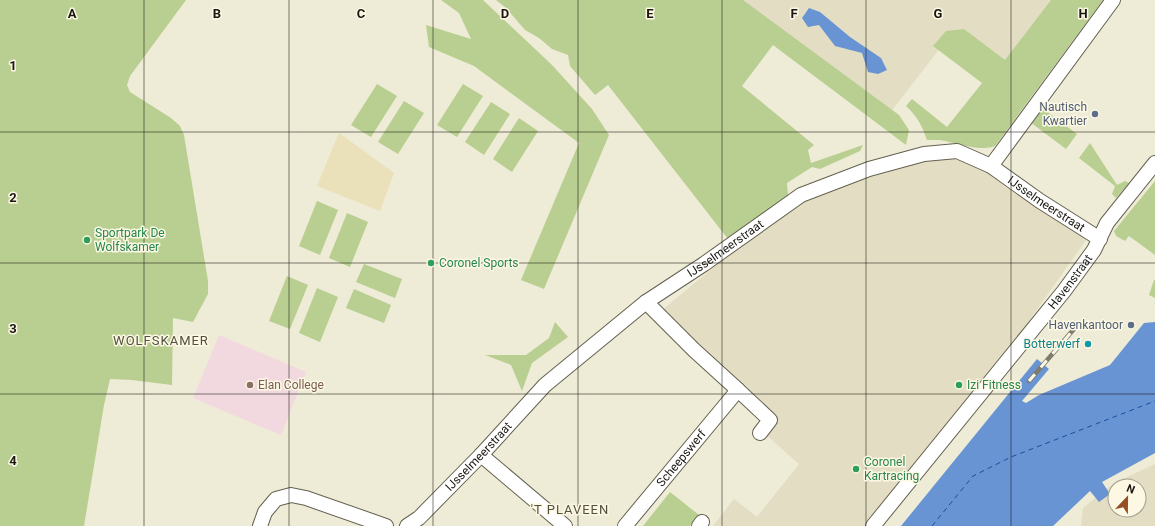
<svg xmlns="http://www.w3.org/2000/svg" width="1155" height="526" font-family="Roboto,sans-serif">
	<style>
		.built { fill: #e3dec3; fill-rule: evenodd }
		.education { fill: #f2d9e0 }
		.green { fill: #b8cf91 }
		.sand { fill: #eae1bb }
		.water { fill: #6894d4 }
		.lines { fill: none; stroke-linecap: round; stroke-linejoin: round }
		.ferry { stroke: #17509c; stroke-width: 1; stroke-dasharray: 5 4; stroke-linecap: butt }
		.minor-casing { stroke: #646150; stroke-width: 16 }
		.minor { stroke: #fff; stroke-width: 14 }
		.rail-casing { stroke: #7e7c6e; stroke-width: 4.5 }
		.rail { stroke: #fcf8e4; stroke-width: 3; stroke-dasharray: 9; stroke-linecap: butt }
		.grid { fill: none; stroke: #191710; stroke-width: 1; stroke-opacity: 0.55 }
		.service-dot { fill: #5c6f8a; stroke: #fcf8e4; stroke-width: 1.5 }
		.leisure-dot { fill: #2e9e5b; stroke: #fcf8e4; stroke-width: 1.5 }
		.culture-dot { fill: #0f9aa8; stroke: #fcf8e4; stroke-width: 1.5 }
		.education-dot { fill: #8d6e63; stroke: #fcf8e4; stroke-width: 1.5 }
		.labels { text-anchor: middle; dominant-baseline: central; stroke-width: 3; stroke-linejoin: round; paint-order: stroke }
		.service-label { font-size: 12px; fill: #4e5e75; stroke: #fcf8e4; text-anchor: end }
		.street-label { font-size: 12px; fill: #191710; stroke: #fcf8e4 }
		.leisure-label { font-size: 12px; fill: #27864d; stroke: #fcf8e4; text-anchor: start }
		.culture-label { font-size: 12px; fill: #0d838f; stroke: #fcf8e4; text-anchor: end }
		.education-label { font-size: 12px; fill: #785e54; stroke: #fcf8e4; text-anchor: start }
		.neighbourhood-label { font-size: 13px; letter-spacing: 1px; fill: #524f3e; stroke: #fcf8e4 }
		.grid-label { font-size: 13px; text-anchor: middle; font-weight: bold; fill: #191710; stroke: #fcf8e4; stroke-width: 3; stroke-linejoin: round; paint-order: stroke }
	</style>
	<rect width="100%" height="100%" fill="#eeebd6"/>
	<path class="built" d="M731 0H1066L997 91 941 47 886 118Z
		M957 151 991 166 1086 240 952 430 873 526H713L734 499 757 517 799 464 763 432 775 417 662 310 801 195Z
		M1155 464V526H1081L1083 508 1114 483ZM1115 486H1139V510H1115Z"/>
	<path class="education" d="M219 335 306 372 281 435 193 398Z"/>
	<path class="green" d="M0 0H186L130 76 127 85 130 92 171 118 180 126 184 135 208 281V294L193 322 173 318 172 385 132 380 110 379 104 405 84 526H0Z
		M441 0H483L552 65 592 109 609 135 544 289 521 280 579 143 474 66 429 47 426 25 471 39 459 13Z
		M496 0H743L899 115 909 130 906 145 773 45 742 86 814 145 808 150 811 163 863 145 860 151 820 169 812 167 787 183 788 196 728 239 608 85 595 95 570 66 568 55 552 49 539 38 525 30 506 8Z
		M1051 0H1103L995 146C978 152 958 143 940 140 936 140 932 140 927 140 922 126 918 117 906 106L912 99 947 127 982 83 933 46 946 31 964 29 1005 60Z
		M377 84 397 96 371 137 351 125Z
		M463 84 483 96 457 137 437 125Z
		M404 101 424 113 398 154 378 142Z
		M491 102 510 114 484 155 465 142Z
		M1041 107 1077 134 1066 149 1030 122Z
		M519 118 538 131 512 172 493 159Z
		M1090 143 1117 185 1125 181 1129 183 1116 198 1112 194 1115 186 1079 158Z
		M1155 181V255L1129 236 1125 241 1116 236 1114 231Z
		M317 201 338 210 320 255 299 246Z
		M347 213 368 222 350 267 329 258Z
		M364 264 402 279 395 298 356 282Z
		M287 276 308 285 290 329 269 321Z
		M1154 280H1155V298L1149 295Z
		M317 288 338 297 320 342 299 333Z
		M354 289 391 305 384 323 346 308Z
		M555 322 568 337 532 363 522 391 511 365 485 355H526L549 338Z
		M670 492 699 515 690 526H643Z"/>
	<path class="sand" d="M339 133 394 173 380 211 317 186Z"/>
	<path class="water" d="M809 8 820 12 850 37 881 58 887 70 878 74 868 72 862 53 835 46 819 25 808 27 802 18Z
		M1155 322V453L1102 482 1110 494 1099 502 1090 491 1053 526H901L1037 359 1049 369 1022 401 1026 403 1039 395 1110 365 1144 323Z"/>
	<g class="lines">
		<path class="ferry" d="M932 526 973 476 1011 457 1155 401"/>
		<g class="minor-casing">
			<g id="minor">
				<path d="M991 166 1113 0"/>
				<path d="M738 390 770 420 760 433"/>
				<path d="M481 455 565 526"/>
				<path d="M260 526 265 512 276 499 291 495 306 498 386 526"/>
				<path id="s1" d="M407 526 419 518 481 455 545 385 646 302 704 264 801 195 869 169 924 154 957 151 991 166 1040 201 1100 239"/>
				<path id="s2" d="M625 526 738 390 694 350 646 302"/>
				<path d="M699 526 702 522"/>
				<path id="s3" d="M873 526 1064 291 1094 250 1107 223 1155 163"/>
			</g>
		</g>
		<use href="#minor" class="minor"/>
		<g class="rail-casing">
			<path id="rail" d="M1029 381 1074 329"/>
		</g>
		<use href="#rail" class="rail"/>
	</g>
	<path class="grid" d="M144 0V526M289 0V526M433 0V526M578 0V526M722 0V526M866 0V526M1011 0V526M0 132H1155M0 263H1155M0 394H1155"/>
	<g class="service-dot">
		<circle cx="1095" cy="114" r="4"/>
		<circle cx="1131" cy="325" r="4"/>
	</g>
	<g class="leisure-dot">
		<circle cx="87" cy="240" r="4"/>
		<circle cx="431" cy="263" r="4"/>
		<circle cx="959" cy="385" r="4"/>
		<circle cx="856" cy="469" r="4"/>
	</g>
	<circle class="culture-dot" cx="1088" cy="344" r="4"/>
	<circle class="education-dot" cx="250" cy="385" r="4"/>
	<g class="labels">
		<g class="service-label">
			<text x="1087" y="107">Nautisch<tspan x="1087" dy="14">Kwartier</tspan></text>
			<text x="1123" y="325">Havenkantoor</text>
		</g>
		<g class="street-label">
			<text stroke="none"><textPath href="#s1" startOffset="784">IJsselmeerstraat</textPath></text>
			<text stroke="none"><textPath href="#s1" startOffset="424">IJsselmeerstraat</textPath></text>
			<text stroke="none"><textPath href="#s3" startOffset="314">Havenstraat</textPath></text>
			<text stroke="none"><textPath href="#s1" startOffset="100">IJsselmeerstraat</textPath></text>
			<text stroke="none"><textPath href="#s2" startOffset="88">Scheepswerf</textPath></text>
		</g>
		<g class="leisure-label">
			<text x="95" y="233">Sportpark De<tspan x="95" dy="14">Wolfskamer</tspan></text>
			<text x="439" y="263">Coronel Sports</text>
			<text x="967" y="385">Izi Fitness</text>
			<text x="864" y="462">Coronel<tspan x="864" dy="14">Kartracing</tspan></text>
		</g>
		<g class="culture-label">
			<text x="1080" y="344">Botterwerf</text>
		</g>
		<g class="education-label">
			<text x="258" y="385">Elan College</text>
		</g>
		<g class="neighbourhood-label">
			<text x="161" y="340">WOLFSKAMER</text>
			<text x="570" y="509">'T PLAVEEN</text>
		</g>
	</g>
	<g class="grid-label">
		<text x="72" y="18">A</text>
		<text x="217" y="18">B</text>
		<text x="361" y="18">C</text>
		<text x="505" y="18">D</text>
		<text x="650" y="18">E</text>
		<text x="794" y="18">F</text>
		<text x="938" y="18">G</text>
		<text x="1083" y="18">H</text>
		<text x="13" y="70">1</text>
		<text x="13" y="202">2</text>
		<text x="13" y="333">3</text>
		<text x="13" y="465">4</text>
	</g>
	<g transform="translate(1127 498) rotate(22)"><circle r="19" fill="#fcf8e4" stroke="#a19e8f"/>
	<path d="M0-3L7 15L0 10L-7 15Z" fill="#945022"/>
	<text y="-6" font-size="11" font-weight="bold" text-anchor="middle" fill="#191710">N</text>
	</g>
</svg>
